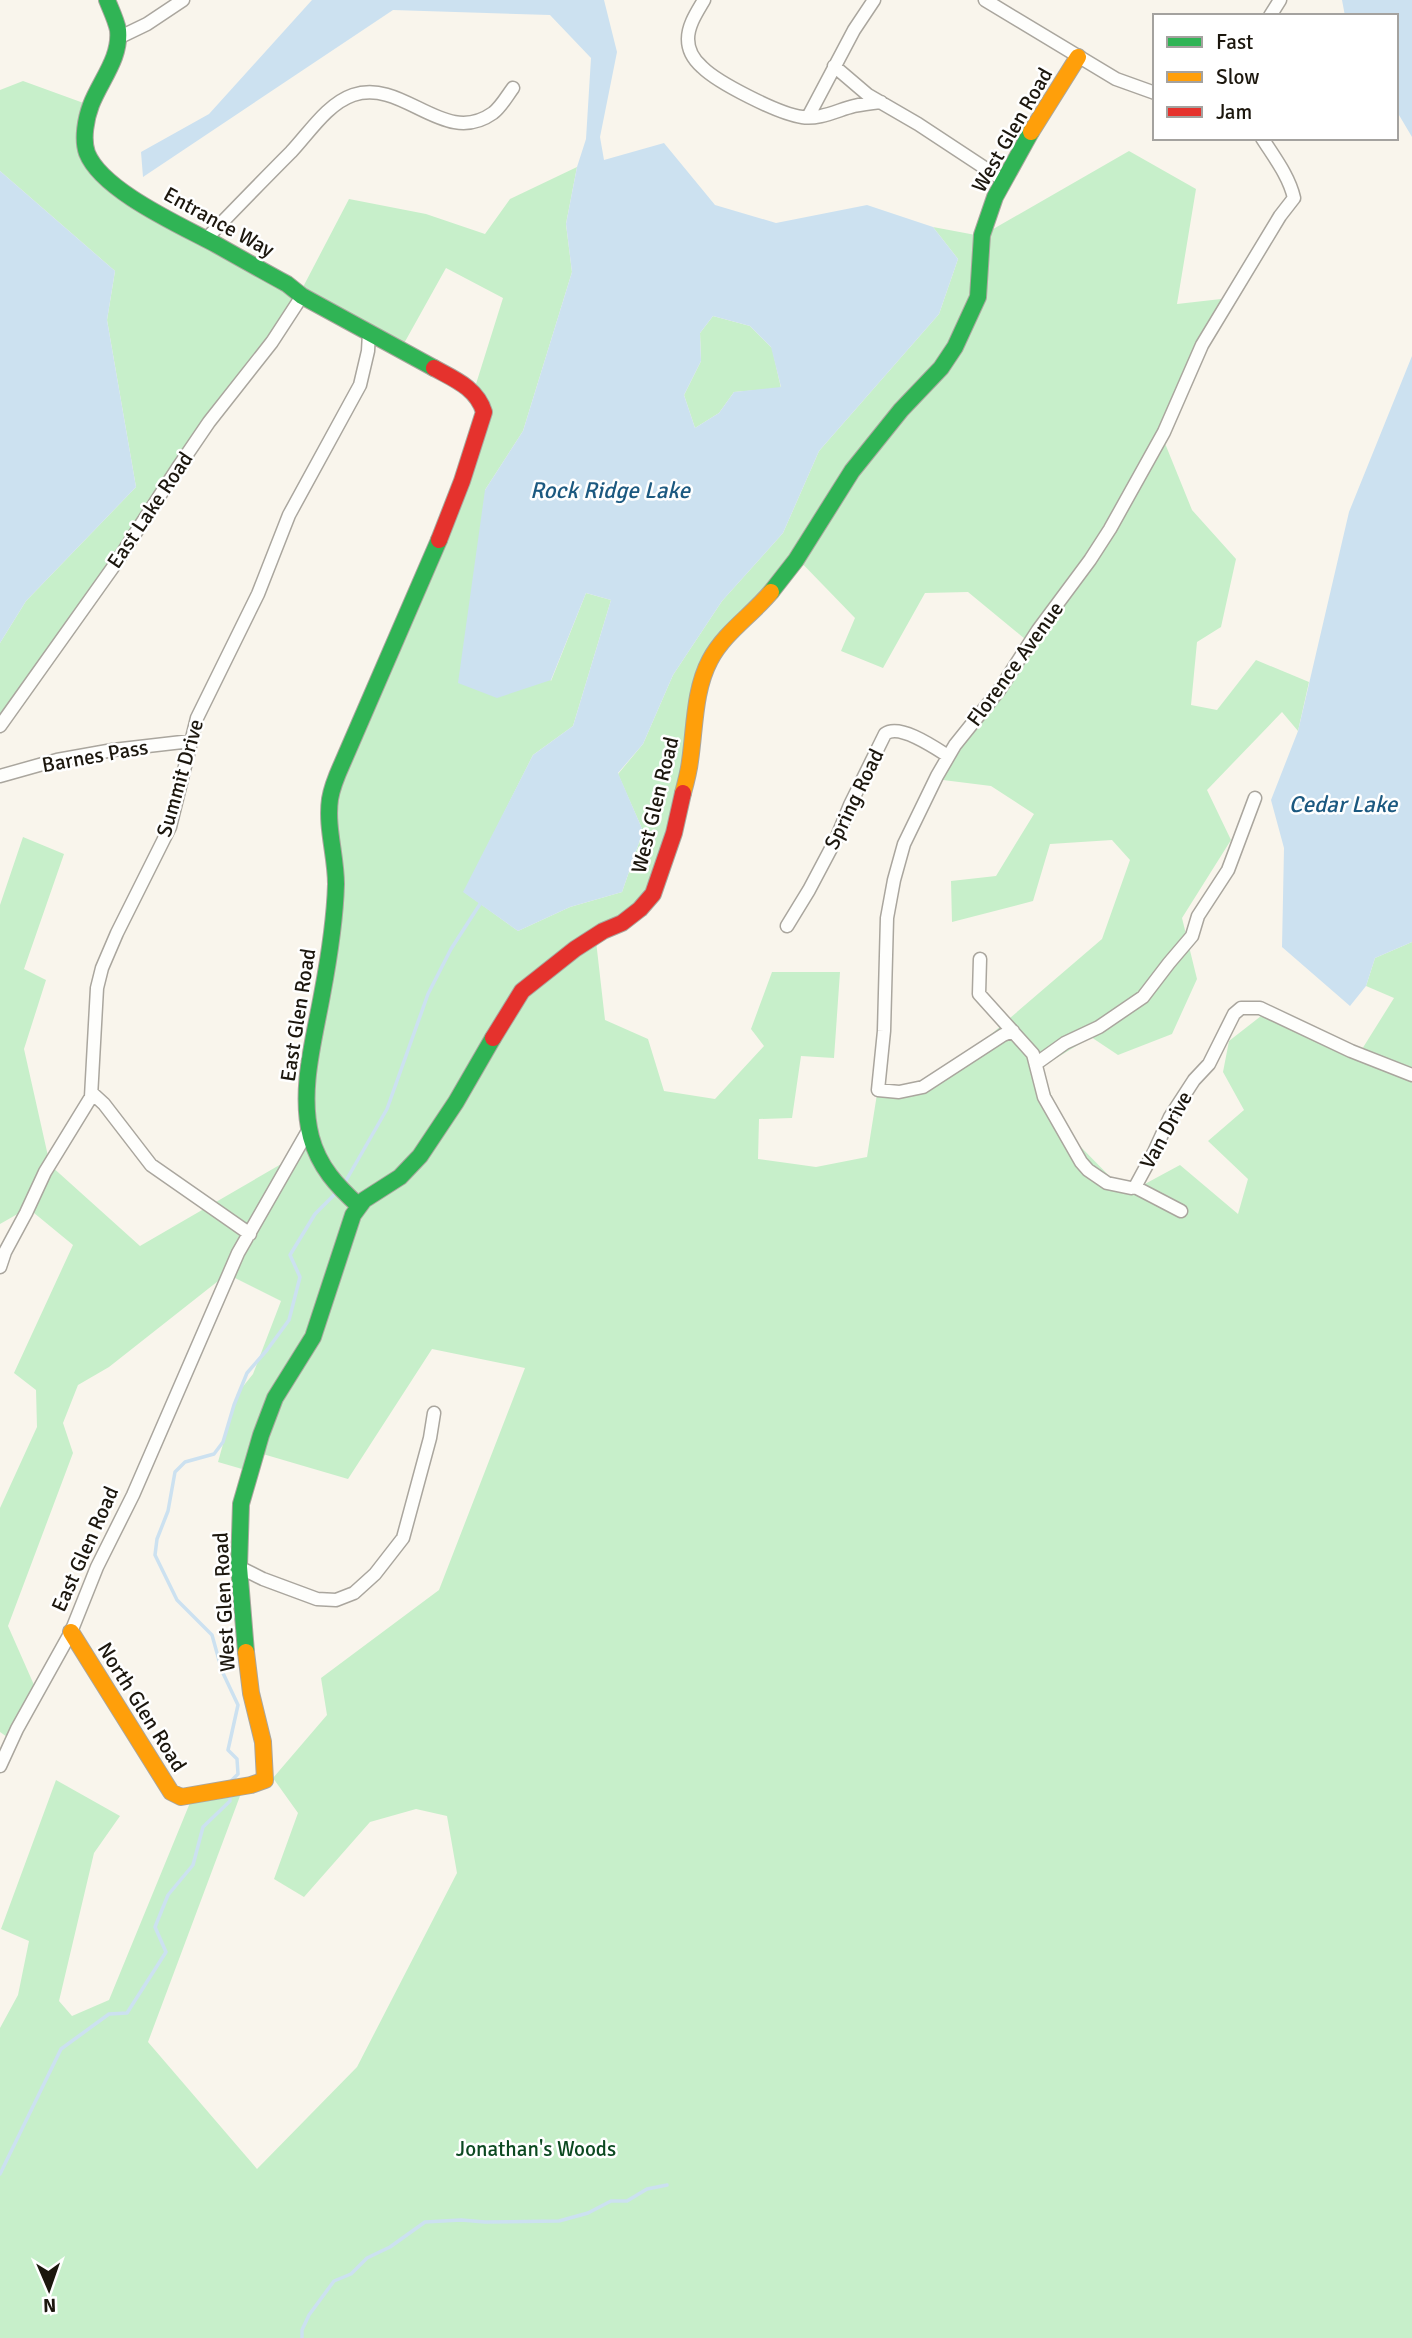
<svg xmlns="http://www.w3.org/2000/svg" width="1412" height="2338" font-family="Signika,sans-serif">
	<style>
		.green { fill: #c7efca; fill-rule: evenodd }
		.water { fill: #cce1f0; fill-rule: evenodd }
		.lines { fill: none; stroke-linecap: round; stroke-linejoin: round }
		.stream { stroke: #cce1f0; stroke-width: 3.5 }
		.street-casing { stroke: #aaa69e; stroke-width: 15 }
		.fast-casing { stroke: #aaa69e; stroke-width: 18 }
		.slow-casing { stroke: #aaa69e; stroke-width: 18 }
		.jam-casing { stroke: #aaa69e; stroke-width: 18 }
		.street { stroke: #fefefc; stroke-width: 12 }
		.fast { stroke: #30b455; stroke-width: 16 }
		.slow { stroke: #ff9f0a; stroke-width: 16 }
		.jam { stroke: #e5322d; stroke-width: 16 }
		.labels { text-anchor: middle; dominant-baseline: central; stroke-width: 5; stroke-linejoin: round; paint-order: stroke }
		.street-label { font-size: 21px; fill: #1c170e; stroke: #fff }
		.park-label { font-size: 21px; fill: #0c4921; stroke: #fff }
		.water-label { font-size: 23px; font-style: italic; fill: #1c5980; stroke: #fff }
	</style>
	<rect width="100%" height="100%" fill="#f9f5ec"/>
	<path class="green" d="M23 81 89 105 83 137 106 181 302 289 349 199 426 214 485 234 510 199 577 167 566 224 572 272 523 431 485 490 551 681 586 593 611 600 573 726 533 755 464 892 518 931 570 907 622 892 643 831 618 774 643 744 673 675 722 601 783 533 819 451 939 314 958 259 933 227 981 236 1129 151 1196 189 1177 304 1230 298 1162 436 1192 510 1236 559 1221 627 1197 642 1191 705 1217 710 1256 660 1309 682 1298 731 1282 712 1207 790 1231 840 1182 918 1197 979 1172 1034 1118 1055 1091 1037 1040 1068 1057 1109 1074 1140 1123 1190 1130 1192 1180 1165 1238 1214 1248 1179 1208 1141 1244 1110 1223 1072 1229 1041 1261 1016 1359 1054 1394 998 1366 986 1375 958 1412 942V2338H0V2028L18 1995 29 1941 1 1929 56 1780 120 1816 94 1853 59 2001 72 2016 109 2000 194 1793 243 1788 148 2042 257 2169 357 2067 457 1873 447 1816 416 1809 370 1822 304 1897 274 1879 298 1813 273 1778 327 1715 321 1678 439 1590 525 1368 432 1349 348 1479 256 1452 249 1471 218 1462 237 1394 253 1374 281 1301 227 1274 109 1367 78 1385 63 1423 73 1453 8 1626 38 1694 13 1741 0 1732V1508L37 1427 36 1390 14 1373 73 1245 28 1208 0 1224V905L23 837 64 854 24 969 46 980 24 1049 50 1165 140 1246 302 1152 334 914 329 793 486 409 476 384 503 298 446 268 402 347 302 290 0 722V643L26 601 136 487 107 320 115 271 0 171V90ZM793 554 855 618 841 651 883 668 925 593 968 592 1031 644 935 779 991 786 1034 814 996 876 951 881 952 922 1033 901 1050 844 1112 840 1130 860 1102 939 946 1073 877 1094 867 1157 816 1167 758 1159 759 1119 792 1118 801 1056 834 1058 840 972H772L751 1029 764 1046 715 1099 664 1091 648 1039 605 1020 595 932 654 890 702 672Z
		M713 316 750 326 772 348 781 388 734 392 719 413 695 428 684 395 701 361 700 333Z"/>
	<path class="water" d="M312 0H604L617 52 600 137 604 160 664 143 715 205 776 223 867 205 933 227 958 259 939 314 819 451 783 533 722 601 673 675 643 744 618 773 643 831 622 892 570 907 518 931 463 892 533 755 573 726 611 600 586 593 551 680 497 698 458 683 485 490 523 431 572 272 566 224 577 167 586 139 591 58 550 15 393 10 143 177 141 152 209 114ZM713 316 750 326 771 347 781 387 734 392 719 413 695 428 684 395 701 361 700 333Z
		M1342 0H1412V137L1396 110V16H1345Z
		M0 171 115 271 107 320 136 487 26 601 0 643Z
		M1412 356V942L1375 958 1366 986 1350 1006 1282 947 1284 848 1271 800 1298 731 1349 512Z"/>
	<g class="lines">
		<path class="stream" d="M344 1184 387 1109 428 994 451 949 480 904
			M231 1781 238 1774 237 1759 228 1750 238 1705 222 1671 212 1635 177 1600 155 1555 157 1539 168 1511 175 1472 185 1462 214 1454 223 1442 234 1405 247 1373 267 1350 289 1320 300 1277 290 1255 315 1214 336 1193
			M0 2174 61 2049 109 2014 127 2013 166 1952 155 1927 168 1895 193 1865 203 1827 230 1801V1795
			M302 2338V2330L309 2315 334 2281 351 2274 367 2258 390 2247 425 2222 461 2220 485 2222 559 2221 588 2213 611 2201H627L647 2189 667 2185"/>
		<g class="street-casing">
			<path id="street" d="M704 0C697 12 688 25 688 39 688 50 694 60 702 67 718 83 779 114 802 117 819 120 838 110 854 106 863 104 872 103 881 102
				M985 0 1116 79 1155 93
				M1270 16 1280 0
				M118 38 147 24 183 0
				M834 66 868 95 918 124 1003 180
				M808 117 854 30 874 0
				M205 240C234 210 262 181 291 152 309 133 327 104 353 95 404 78 444 148 493 113 501 107 507 96 513 88
				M0 726 116 563 177 469 209 422 272 342 302 296
				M0 776 57 760 113 750 191 741
				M787 926 809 890 836 839 850 805 885 734C899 723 934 747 948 756
				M980 959 979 994 1033 1054 1044 1097 1081 1162 1088 1170 1107 1183 1131 1188 1135 1187 1154 1152 1170 1117 1194 1080 1209 1064 1234 1014 1241 1008H1260L1351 1051 1412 1075
				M1013 1031 1003 1035 923 1087 899 1092 878 1090 884 1031 887 918 894 880 904 844 937 776 955 745 1000 689 1038 630 1090 560 1110 529 1164 432 1202 345 1280 216 1294 198C1289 176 1274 157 1262 138
				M1037 1063 1065 1043 1099 1027 1143 997 1169 963 1192 936 1198 916 1228 870 1255 798
				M92 1093 104 1104 151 1165 250 1234
				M1135 1187 1181 1211
				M0 1267 5 1252 26 1213 45 1172 91 1097 97 988 102 968 117 933 170 827 197 718 258 594 289 515 360 385 368 351 369 333
				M239 1567 263 1579 317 1599 336 1600 354 1593 375 1574 403 1538 430 1438 434 1413
				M0 1766 17 1729 71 1632 97 1567 133 1495 238 1253 309 1129"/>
		</g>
		<g class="fast-casing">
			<path id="fast" d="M107 0C111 10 116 20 118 30 121 58 100 81 91 105 86 118 82 139 87 153 102 191 182 226 217 245 240 258 263 271 287 284L302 296 434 368
				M771 592 796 560 852 471 901 410 941 368 955 347 978 297 982 235 995 197 1031 132
				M359 1206C337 1186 319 1167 311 1137 299 1091 314 1040 322 995 329 958 335 921 336 884 336 856 326 827 330 799 332 787 337 775 342 764L439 540
				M246 1652 239 1567 241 1504 261 1435 275 1398 313 1337 353 1215 364 1200 400 1177 420 1156 456 1102 493 1038"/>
		</g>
		<g class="slow-casing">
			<path id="slow" d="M1031 132 1078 57
				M683 793C686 782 689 771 690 761 695 728 694 690 710 660 724 633 752 615 771 592
				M71 1632 171 1792 181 1797 251 1785 265 1780 263 1742 251 1693 246 1652"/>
		</g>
		<g class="jam-casing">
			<path id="jam" d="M434 368C454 379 477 388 484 412L462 481 439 540
				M493 1038 522 991 575 949 603 931 622 923 640 909 653 894 674 833 683 793"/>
		</g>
		<use href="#street" class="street"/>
		<use href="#fast" class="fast"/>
		<use href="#slow" class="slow"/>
		<use href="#jam" class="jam"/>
	</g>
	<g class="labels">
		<g class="street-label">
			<text transform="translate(1012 130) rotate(-60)">West Glen Road</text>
			<text transform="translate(219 222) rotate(29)">Entrance Way</text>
			<text transform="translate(150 510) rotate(-56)">East Lake Road</text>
			<text transform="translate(1015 664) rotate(-54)">Florence Avenue</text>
			<text transform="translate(95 756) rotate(-10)">Barnes Pass</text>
			<text transform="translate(180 778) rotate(-74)">Summit Drive</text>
			<text transform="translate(854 799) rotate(-64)">Spring Road</text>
			<text transform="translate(655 805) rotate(-76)">West Glen Road</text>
			<text transform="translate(298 1015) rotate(-81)">East Glen Road</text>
			<text transform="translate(1166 1130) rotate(-61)">Van Drive</text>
			<text transform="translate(85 1549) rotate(-66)">East Glen Road</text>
			<text transform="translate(224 1602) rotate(-93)">West Glen Road</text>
			<text transform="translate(142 1707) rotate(58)">North Glen Road</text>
		</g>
		<g class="park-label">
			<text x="536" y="2149">Jonathan's Woods</text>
		</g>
		<g class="water-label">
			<text x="610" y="490">Rock Ridge Lake</text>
			<text x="1343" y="804">Cedar Lake</text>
		</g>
	</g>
	<rect x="1153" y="14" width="245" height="126" fill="#ffffff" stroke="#a4a29f" stroke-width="2"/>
	<rect x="1167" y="37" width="35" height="10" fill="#30b455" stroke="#a4a29f" stroke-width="2"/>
	<text x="1216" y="49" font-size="21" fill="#1c170e">Fast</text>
	<rect x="1167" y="72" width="35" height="10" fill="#ff9f0a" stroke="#a4a29f" stroke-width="2"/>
	<text x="1216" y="84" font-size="21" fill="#1c170e">Slow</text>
	<rect x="1167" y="107" width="35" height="10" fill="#e5322d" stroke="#a4a29f" stroke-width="2"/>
	<text x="1216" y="119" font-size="21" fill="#1c170e">Jam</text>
	<g transform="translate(49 2289) rotate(178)" stroke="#ffffff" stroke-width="5" paint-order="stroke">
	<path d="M0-5L12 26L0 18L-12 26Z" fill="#1c170e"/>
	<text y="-10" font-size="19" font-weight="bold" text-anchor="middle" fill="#1c170e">N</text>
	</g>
</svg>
